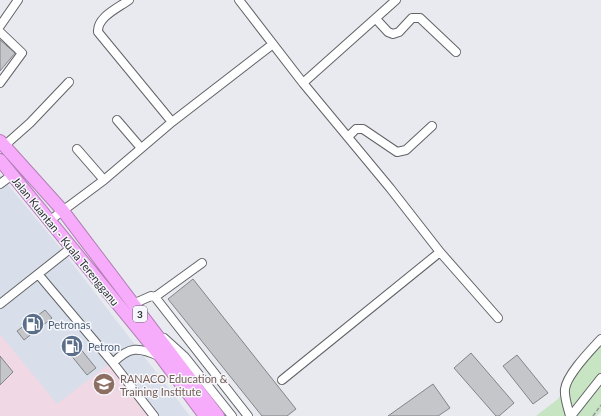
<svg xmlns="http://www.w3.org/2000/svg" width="601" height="416" font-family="Lato,sans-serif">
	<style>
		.built { fill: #d9dfea }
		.education { fill: #f0d8e4 }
		.green { fill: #c7e4c3 }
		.building { fill: #c4c6ca; stroke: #838489 }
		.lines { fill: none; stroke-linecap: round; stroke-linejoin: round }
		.minor-casing { stroke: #616367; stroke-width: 10 }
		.highway-casing { stroke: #b180b5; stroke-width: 14 }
		.path { stroke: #939598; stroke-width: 1.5; stroke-dasharray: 4 2; stroke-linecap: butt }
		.minor { stroke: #fff; stroke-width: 8 }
		.highway { stroke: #f7abfb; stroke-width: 12 }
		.labels { text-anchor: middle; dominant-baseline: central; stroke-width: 3; stroke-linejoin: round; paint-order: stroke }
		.shield { fill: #f5f7fc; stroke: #6b6c6f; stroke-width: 1 }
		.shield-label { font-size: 10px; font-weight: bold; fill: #303133 }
		.street-label { font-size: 11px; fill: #303133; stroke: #f5f7fc }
		.service-label { font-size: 11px; fill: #4e5e75; stroke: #f5f7fc; text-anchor: start }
		.education-label { font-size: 11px; fill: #785e54; stroke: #f5f7fc; text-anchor: start }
	</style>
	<rect width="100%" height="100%" fill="#e8eaef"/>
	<path class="built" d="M0 175 58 245 190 416H0Z"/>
	<path class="education" d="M0 334 57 404 109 364 150 416H0Z"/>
	<path class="green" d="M601 338V411L597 416H536L558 399Z"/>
	<path class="building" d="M0 40 15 53 0 71Z
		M193 279 296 409 287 416H262L168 299Z
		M45 310 52 318 24 340 17 331Z
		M79 347 96 368 87 375 70 354Z
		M471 353 514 403 499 416H496L454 368Z
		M517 355 548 393 533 404 503 366Z
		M0 356 13 372 0 385Z
		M433 384 450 408 438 416H388Z"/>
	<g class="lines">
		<g class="minor-casing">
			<path id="minor" d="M129 0C118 8 97 17 98 32L172 122
				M239 0 303 83 390 188 440 252 498 318
				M376 19 388 32 393 34 399 32 412 18H420L456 52
				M0 26 18 0
				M0 32 22 53 0 83
				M303 83 396 0
				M117 120 141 148
				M348 137 356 129H363L397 152 406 150 432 126
				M4 146 30 123 69 82
				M77 149 104 180
				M0 184 12 175
				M49 221 104 180 172 122 273 44
				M38 274 113 363 154 416
				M155 297 202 263
				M0 304 71 248
				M133 304 151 296 155 297 248 416
				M164 338 185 357 232 416
				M113 363C129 346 139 347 159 356
				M282 380 440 252
				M570 416C568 407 564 398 565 389 567 374 591 350 601 339
				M571 416 601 378"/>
		</g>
		<g class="highway-casing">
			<path id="highway" d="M0 141 63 211 218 416
				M0 160 161 357 205 416"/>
		</g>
		<path class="path" d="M593 416 601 405"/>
		<use href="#minor" class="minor"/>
		<use href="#highway" class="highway"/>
	</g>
	<defs>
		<g id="fuel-disc" transform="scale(1.15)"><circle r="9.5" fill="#5c6f8a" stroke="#f5f7fc"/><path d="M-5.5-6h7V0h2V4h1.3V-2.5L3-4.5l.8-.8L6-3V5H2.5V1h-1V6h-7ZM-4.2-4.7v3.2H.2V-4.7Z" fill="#fff"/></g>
		<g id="university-disc" transform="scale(1.15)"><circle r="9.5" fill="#8d6e63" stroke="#f5f7fc"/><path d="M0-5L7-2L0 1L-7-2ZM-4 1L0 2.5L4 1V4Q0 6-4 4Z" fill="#fff"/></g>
	</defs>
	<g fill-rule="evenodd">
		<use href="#fuel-disc" x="33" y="324"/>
		<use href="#fuel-disc" x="72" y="346"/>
		<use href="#university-disc" x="104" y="384"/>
	</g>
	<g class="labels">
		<rect class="shield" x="133" y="306" width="14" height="16" rx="3"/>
		<g class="shield-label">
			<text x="140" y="314">3</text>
		</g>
		<g class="street-label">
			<text transform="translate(66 241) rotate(51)">Jalan Kuantan - Kuala Terengganu</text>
		</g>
		<g class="service-label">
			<text x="48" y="324">Petronas</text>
			<text x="88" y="346">Petron</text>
		</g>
		<g class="education-label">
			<text x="120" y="378">RANACO Education &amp;<tspan x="120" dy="13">Training Institute</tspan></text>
		</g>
	</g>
</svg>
